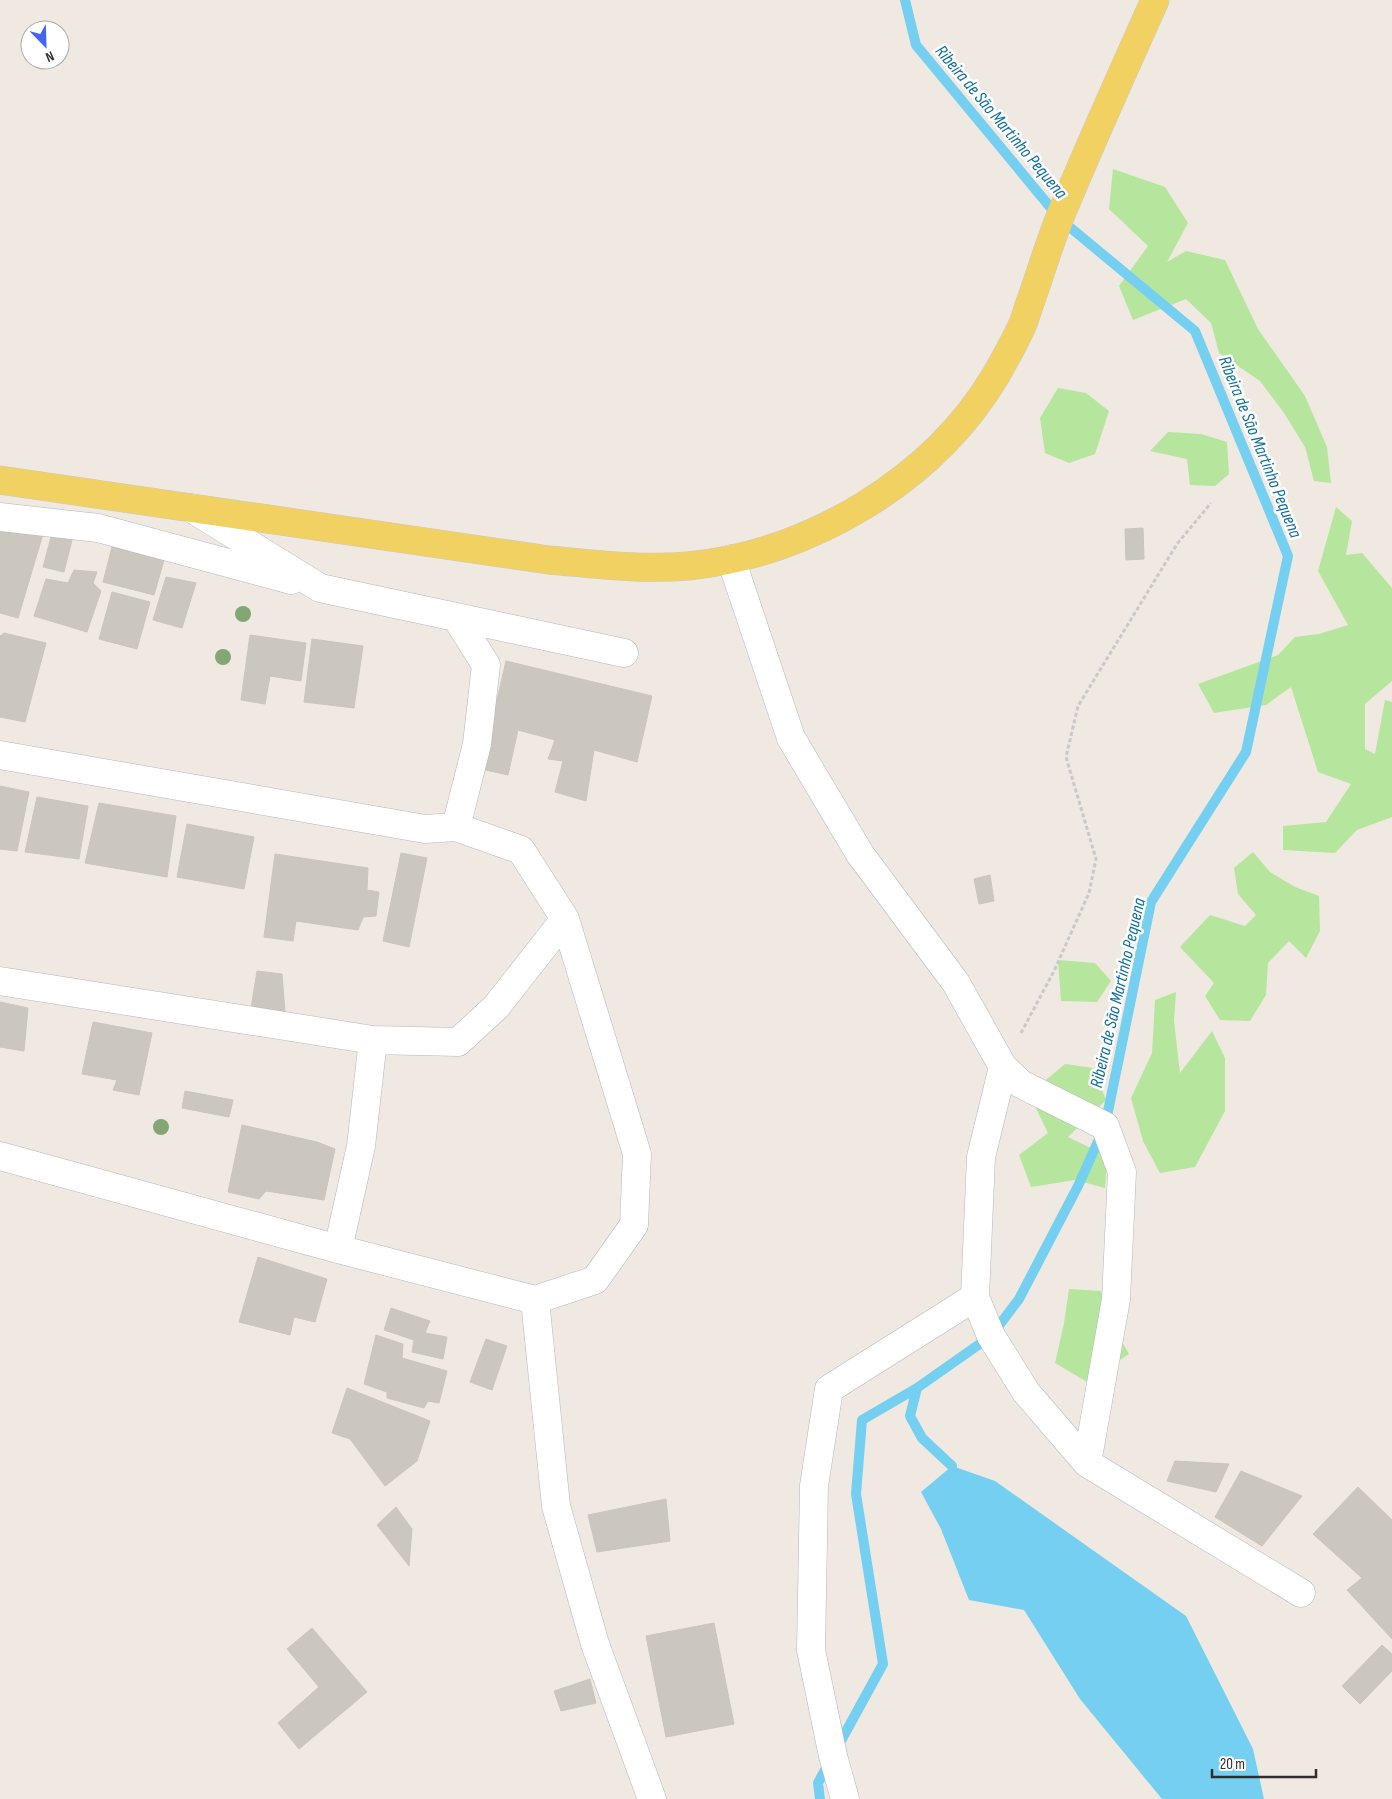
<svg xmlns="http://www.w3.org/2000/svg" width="1392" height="1799" font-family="'Sofia Sans Condensed',sans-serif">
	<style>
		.green { fill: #b6e59e }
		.water { fill: #75cff0 }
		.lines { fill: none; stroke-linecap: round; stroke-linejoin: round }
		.stream { stroke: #75cff0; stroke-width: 10 }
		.building { fill: #cbc7bf; stroke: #cbc5ba }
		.minor-casing { stroke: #b4b7c1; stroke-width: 29 }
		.major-casing { stroke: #c9c9c9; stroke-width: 29 }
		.path { stroke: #c9c9c9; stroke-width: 3; stroke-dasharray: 4 2.5; stroke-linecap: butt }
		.minor { stroke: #fff; stroke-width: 28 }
		.major { stroke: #f2d163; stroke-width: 28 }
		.tree { fill: #84a574 }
		.labels { text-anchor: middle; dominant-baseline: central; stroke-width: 5; stroke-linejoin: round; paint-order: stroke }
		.water-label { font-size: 18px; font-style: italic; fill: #0d6fa3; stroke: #fff }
	</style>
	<rect width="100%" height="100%" fill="#efe9e1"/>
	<path class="green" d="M1113 169 1165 187 1188 223 1167 262 1186 251 1225 260 1258 329 1305 396 1327 447 1331 483 1314 481 1305 447 1284 413 1260 381 1219 353 1211 323 1186 299 1133 320 1119 286 1148 246 1109 209Z
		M1058 388 1086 393 1109 411 1095 454 1069 463 1045 453 1040 418Z
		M1168 432 1201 434 1227 442 1229 474 1215 486 1190 485 1187 459 1150 451Z
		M1336 507 1352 521 1346 555 1362 553 1392 588V681L1365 704V749L1375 754 1385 700 1392 702V817L1357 830 1335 853 1283 850V826L1326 822 1351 784 1318 772 1291 687 1266 705 1214 713 1198 684 1278 655 1295 637 1319 634 1348 625 1318 571Z
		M1253 852 1270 872 1295 887 1319 896 1320 931 1306 958 1289 941 1268 963 1266 995 1250 1021 1220 1020 1205 996 1214 983 1180 947 1210 915 1245 926 1256 915 1238 894 1234 868Z
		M1058 960 1095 963 1111 981 1097 1002 1061 1001Z
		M1176 992 1174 1021 1180 1073 1212 1031 1225 1058V1111L1195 1167 1160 1173 1143 1141 1131 1098 1152 1053 1155 1000Z
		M1065 1064 1093 1068 1106 1100 1068 1137 1107 1156 1105 1188 1075 1180 1031 1187 1019 1155 1048 1133 1029 1094Z
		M1069 1289 1101 1291 1106 1314 1129 1354 1087 1382 1055 1363 1064 1323Z"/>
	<path class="water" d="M952 1466 995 1481 1186 1616 1253 1749 1264 1799H1162L1080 1699 1024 1610 969 1600 941 1529 921 1492Z"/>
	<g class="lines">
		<path class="stream" d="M917 1388 910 1416 922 1438 952 1466
			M837 1748 883 1664 856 1494 862 1420 917 1388 991 1336 1019 1299 1078 1186 1105 1126 1151 902 1246 752 1288 556 1195 331 1060 219 916 45 905 0
			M820 1799 818 1783 830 1761"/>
	</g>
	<path class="building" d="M3 523 43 534 18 618 0 613V535Z
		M1143 528 1144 559 1126 560 1125 529Z
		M52 533 73 536 64 572 43 567Z
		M112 547 164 560 154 595 103 582Z
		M74 570 97 572 93 583 101 591 87 632 34 616 46 579 68 583Z
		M166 577 196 583 182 628 153 620Z
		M112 592 150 602 137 649 99 639Z
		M4 633 46 643 25 722 0 717V636Z
		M250 635 306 643 301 681 270 676 265 704 241 700Z
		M312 639 363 646 354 708 304 702Z
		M506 661 652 696 637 762 594 750 586 801 555 792 563 761 548 759 555 740 518 730 508 775 481 769Z
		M0 786 29 792 17 851 0 849Z
		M37 797 88 806 79 859 25 852Z
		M99 803 176 816 167 877 85 863Z
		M187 824 254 837 244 889 177 877Z
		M401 853 427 858 409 947 383 941Z
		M275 854 368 868 367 890 379 892 376 916 363 917 358 930 296 921 293 941 264 937Z
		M990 875 994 901 979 904 974 879Z
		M257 971 282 974 285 1012 251 1008Z
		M0 1002 28 1008 24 1051 0 1047Z
		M93 1022 152 1033 139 1095 113 1090 117 1080 82 1074Z
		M185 1091 233 1100 229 1117 182 1108Z
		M242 1125 317 1142 335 1149 324 1200 266 1191 259 1199 228 1192Z
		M258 1257 327 1279 315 1322 294 1317 290 1335 239 1322Z
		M391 1308 430 1321 425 1333 447 1337 443 1359 412 1352 414 1340 384 1330Z
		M376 1335 403 1344 402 1358 447 1371 439 1403 428 1401 424 1408 387 1398V1392L364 1384Z
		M486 1339 507 1346 492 1390 470 1382Z
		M347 1388 430 1421 417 1461 385 1486 350 1439 332 1433Z
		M1175 1461 1229 1464 1216 1492 1167 1481Z
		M1241 1471 1302 1496 1262 1546 1215 1517Z
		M1358 1487 1392 1520V1639L1347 1590 1362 1578 1313 1534Z
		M666 1499 670 1541 597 1552 588 1515Z
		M396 1507 412 1529 409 1566 377 1525Z
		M714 1623 734 1724 666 1737 646 1636Z
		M312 1628 367 1692 299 1749 278 1723 319 1687 287 1649Z
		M1382 1645 1392 1654V1671L1360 1704 1342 1686Z
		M590 1679 596 1703 561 1711 554 1691Z"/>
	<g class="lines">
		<g class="minor-casing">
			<path id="minor" d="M191 508 320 588 456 617 486 665 477 744 456 827
				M0 517 98 528 291 580
				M731 559 791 738 860 854 956 983 1003 1067 981 1157 975 1297 991 1336 1026 1392 1087 1463 1301 1593
				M456 617 624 653
				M0 755 425 829 456 827 521 850 565 919 637 1154 634 1225 595 1280 535 1300
				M0 981 373 1040
				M1003 1067 1021 1084 1105 1126 1122 1172 1116 1299 1087 1463
				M0 1156 338 1249 535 1300 556 1506 595 1644 652 1799
				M338 1249 361 1146 373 1040 458 1042 496 1007 565 919
				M845 1799 833 1756 811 1650 814 1486 829 1389 975 1297"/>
		</g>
		<g class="major-casing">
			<path id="major" d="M0 480 549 560C595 564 641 570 688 566 809 554 933 481 996 375 1004 361 1013 345 1020 330 1025 321 1027 310 1031 300 1041 272 1049 244 1060 217 1090 144 1123 72 1155 0"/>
		</g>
		<path class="path" d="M1021 1033 1054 971 1089 893 1096 859 1066 757 1078 706 1177 544 1211 503"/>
		<use href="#minor" class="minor"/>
		<use href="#major" class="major"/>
	</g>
	<g class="tree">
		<circle cx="243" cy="614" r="8"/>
		<circle cx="223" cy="657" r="8"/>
		<circle cx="161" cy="1127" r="8"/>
	</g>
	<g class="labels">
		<g class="water-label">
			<text transform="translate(1001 122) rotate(50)">Ribeira de São Martinho Pequena</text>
			<text transform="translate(1260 447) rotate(68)">Ribeira de São Martinho Pequena</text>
			<text transform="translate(1118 993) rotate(-77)">Ribeira de São Martinho Pequena</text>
		</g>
	</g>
	<g transform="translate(45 45) rotate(157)"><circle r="24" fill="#ffffff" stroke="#ababab"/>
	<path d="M0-4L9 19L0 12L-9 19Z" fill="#4264fb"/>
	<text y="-8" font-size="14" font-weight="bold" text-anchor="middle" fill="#2e2e2e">N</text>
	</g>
	<path d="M1212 1769v8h104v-8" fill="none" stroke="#2e2e2e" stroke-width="2.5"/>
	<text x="1220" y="1769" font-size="15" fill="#2e2e2e" stroke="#ffffff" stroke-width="4" paint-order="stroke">20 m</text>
</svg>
